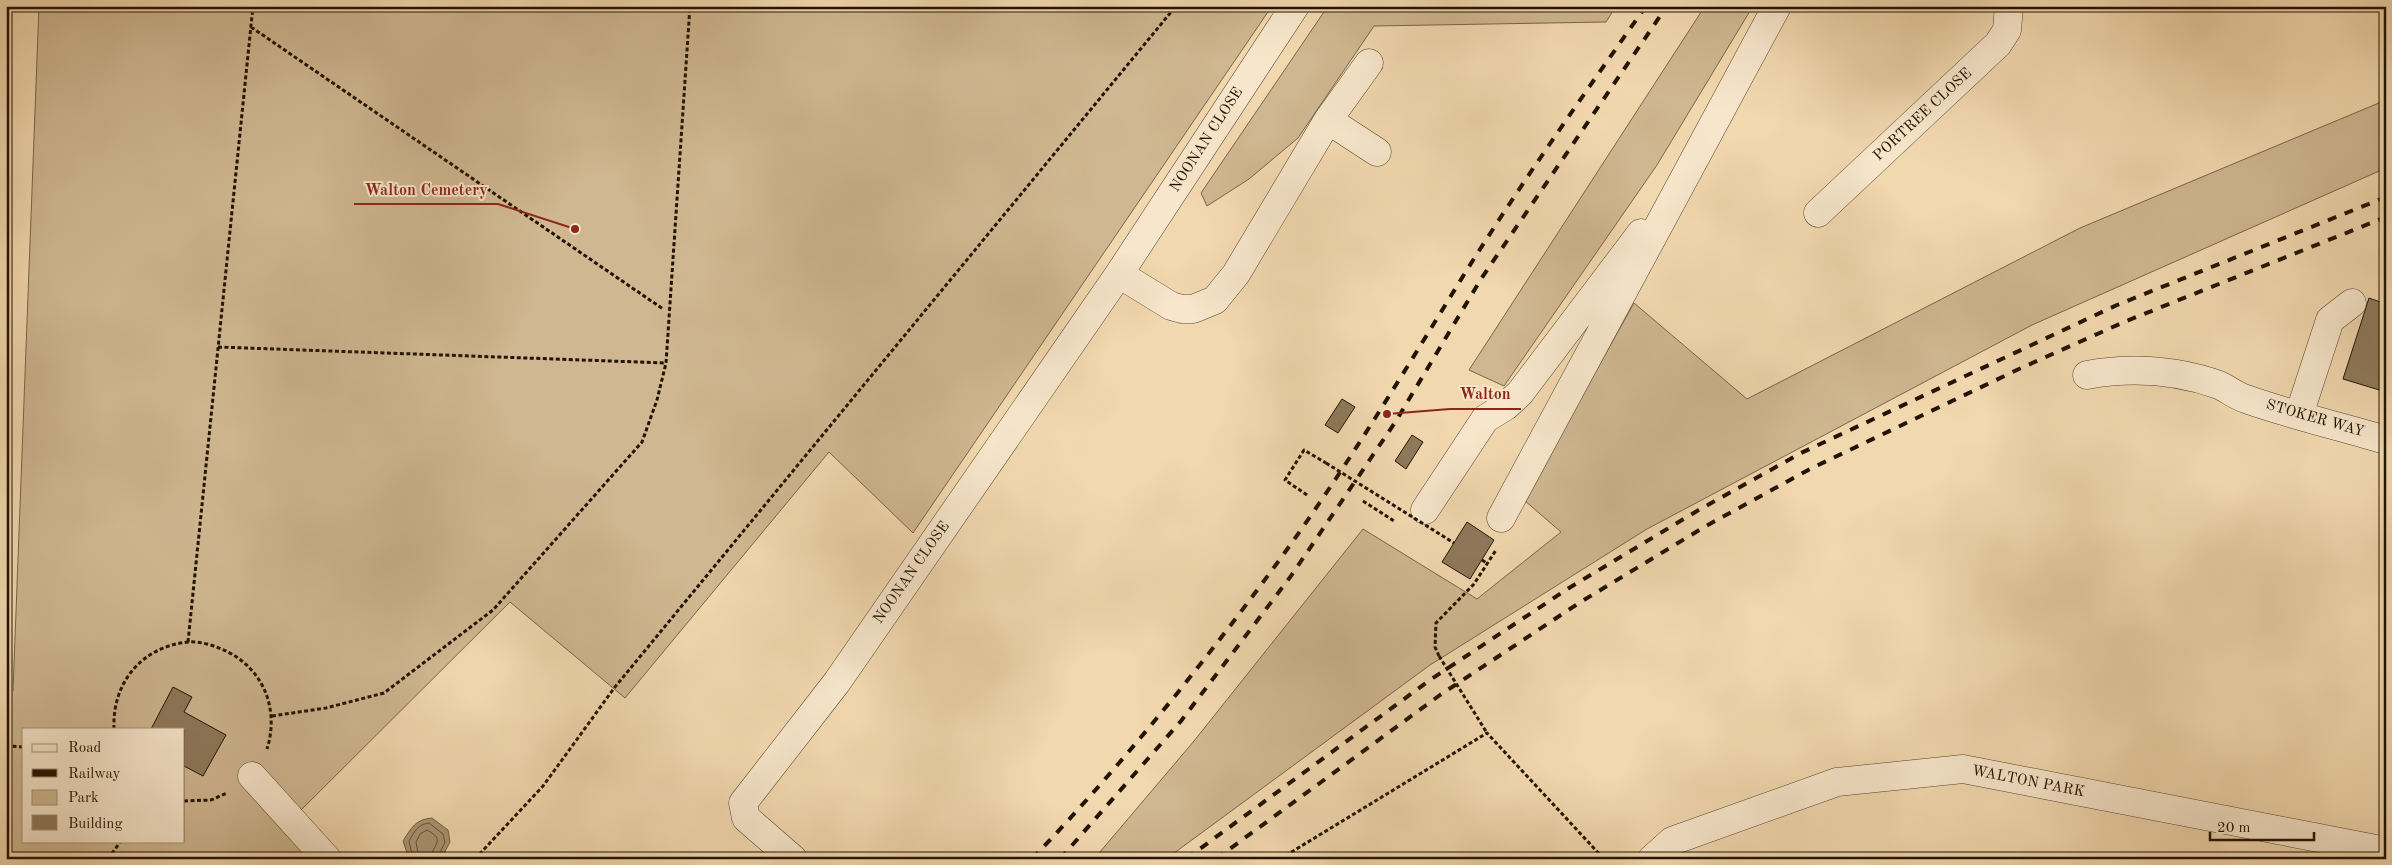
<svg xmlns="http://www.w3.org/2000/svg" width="2392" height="865" font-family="'Old Standard TT',serif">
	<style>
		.green { fill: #cfb791; stroke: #786549; fill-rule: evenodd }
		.water { fill: #ab9574; stroke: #746146 }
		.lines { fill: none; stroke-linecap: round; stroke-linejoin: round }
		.shore { stroke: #66543a; stroke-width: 1 }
		.building { fill: #8e795b; stroke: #221301 }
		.minor-casing { stroke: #56442c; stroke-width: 29 }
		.path { stroke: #221301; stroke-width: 3; stroke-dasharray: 4 2.5; stroke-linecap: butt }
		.minor { stroke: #f7e6cb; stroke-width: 28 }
		.rail { stroke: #221301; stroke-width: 4; stroke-dasharray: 9 9; stroke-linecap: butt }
		.path-bridge { stroke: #221301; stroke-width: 3; stroke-dasharray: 4 2.5; stroke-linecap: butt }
		.labels { text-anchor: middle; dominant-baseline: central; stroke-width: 4; stroke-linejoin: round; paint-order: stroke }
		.street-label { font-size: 15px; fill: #221301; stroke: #f7e6cb }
		.leader { fill: none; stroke: #8f2418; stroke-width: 2 }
		.callout-dot { fill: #8f2418; stroke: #f7e6cb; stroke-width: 2 }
		.callout-label { font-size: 16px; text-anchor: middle; font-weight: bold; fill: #8f2418; stroke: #f7e6cb; stroke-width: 4; stroke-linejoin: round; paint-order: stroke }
	</style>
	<rect width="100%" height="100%" fill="#f2d8af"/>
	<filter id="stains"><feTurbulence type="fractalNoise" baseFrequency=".004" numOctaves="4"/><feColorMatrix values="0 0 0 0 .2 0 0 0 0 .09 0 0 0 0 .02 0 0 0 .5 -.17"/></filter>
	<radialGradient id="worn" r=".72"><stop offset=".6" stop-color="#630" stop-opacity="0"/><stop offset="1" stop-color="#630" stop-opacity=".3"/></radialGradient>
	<path class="green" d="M39 6H1272L913 533 829 452 625 698 510 602 296 815 325 859H6V691H13ZM24 729H184V841H24Z
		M1328 6H1616L1606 22 1374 26 1298 138 1249 179 1207 206 1201 193Z
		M1705 6H1753L1657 165 1504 386 1469 370Z
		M2386 100V168L2032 325 1647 529 1430 665 1166 859H1094L1194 741 1363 529 1477 599 1561 532 1524 500 1634 303 1747 399 2080 228Z"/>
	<path class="water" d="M432 818 448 830 450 842 441 859H409L403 841C411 828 416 819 432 818Z"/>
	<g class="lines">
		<path class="shore" d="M413 859 409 841C414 832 418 824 429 823L443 834 445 842 437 859
			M419 859 416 842 420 834 427 830C447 841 432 843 431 859"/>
	</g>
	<path class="building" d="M2369 298 2386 304V392L2343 379Z
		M1342 399 1355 407 1338 433 1325 425Z
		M1412 435 1423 442 1406 469 1395 461Z
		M1467 522 1494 540 1470 579 1442 562Z
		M173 687 192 697 184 712 226 735 203 776 184 766V729H151Z"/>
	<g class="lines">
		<g class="minor-casing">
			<path id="minor" d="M1328 120 1377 152
				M1818 213 1998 44 2007 30 2009 6
				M1119 274 1171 306 1182 309H1193L1215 300 1236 274 1328 120 1369 63
				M2087 375C2131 367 2176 370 2219 385 2228 389 2236 396 2246 399 2291 415 2339 426 2386 440
				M2299 415 2330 320 2352 303
				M1425 510 1485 419 1506 406 1520 393 1641 233
				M1501 518 1777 6
				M252 776 327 859
				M793 859 746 818 743 803 837 682 1119 274 1295 6
				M1652 859 1672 841 1837 782 1963 769 2386 851"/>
		</g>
		<path class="path" d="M251 27 663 309
			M218 347 666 363 690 6
			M1307 495 1285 480 1304 450 1326 463
			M1363 501 1394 521
			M1482 560 1488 564
			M188 642 253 6
			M1439 656 1435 647 1436 623 1474 584 1496 550
			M272 716 326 708 384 693 493 610 642 442 657 400 666 363
			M114 729C112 683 141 647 188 642 201 641 216 646 228 652 265 671 279 711 267 749
			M6 746 24 747
			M184 801 211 800 227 793
			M108 859 121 841
			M475 859 543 786 615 687 1176 6
			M1280 859 1487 733 1604 859"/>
		<use href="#minor" class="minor"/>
		<path class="rail" d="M1032 859C1120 767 1200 668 1275 566 1344 472 1404 372 1465 273 1522 182 1584 94 1646 6
			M1060 859 1181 721 1291 576 1396 421 1481 279 1667 6
			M1186 859 1430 680 1569 588 1697 511 1801 453 2117 305 2386 197
			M1216 859 1440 695 1579 603 1706 526 1810 469 2019 369 2124 322 2386 217"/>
		<path class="path-bridge" d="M1326 463 1454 543
			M1439 656 1487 733"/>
	</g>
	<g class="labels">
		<g class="street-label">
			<text transform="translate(1923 115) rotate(-43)">PORTREE CLOSE</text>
			<text transform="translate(1207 140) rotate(-57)">NOONAN CLOSE</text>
			<text transform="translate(2315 419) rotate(16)">STOKER WAY</text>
			<text transform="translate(912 573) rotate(-55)">NOONAN CLOSE</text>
			<text transform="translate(2028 782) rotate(11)">WALTON PARK</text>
		</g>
	</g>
	<path class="leader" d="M575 229L498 204H354M1387 414L1450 409H1521"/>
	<g class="callout-dot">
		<circle cx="575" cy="229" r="5"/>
		<circle cx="1387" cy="414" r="5"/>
	</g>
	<g class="callout-label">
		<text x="426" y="195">Walton Cemetery</text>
		<text x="1485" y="399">Walton</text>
	</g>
	<rect width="2392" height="865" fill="none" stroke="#f2d8af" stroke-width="25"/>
	<rect x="8" y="8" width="2377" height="850" fill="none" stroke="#221301" stroke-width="2.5"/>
	<rect x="12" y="12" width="2367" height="840" fill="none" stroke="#221301"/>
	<rect x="22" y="728" width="162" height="115" fill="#f7e6cb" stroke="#a2927a"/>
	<rect x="32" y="744" width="25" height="8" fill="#f7e6cb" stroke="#a2927a"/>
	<text x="68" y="752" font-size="15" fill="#221301">Road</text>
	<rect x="32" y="769" width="25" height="8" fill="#221301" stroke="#a2927a"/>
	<text x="68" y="778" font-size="15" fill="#221301">Railway</text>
	<rect x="32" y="790" width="25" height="15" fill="#cfb791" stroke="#a2927a"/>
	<text x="68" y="802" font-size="15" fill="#221301">Park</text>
	<rect x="32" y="815" width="25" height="15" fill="#8e795b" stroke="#a2927a"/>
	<text x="68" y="828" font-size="15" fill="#221301">Building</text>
	<path d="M2210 832v8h104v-8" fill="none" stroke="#221301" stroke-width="2.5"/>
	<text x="2217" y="832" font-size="15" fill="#221301" stroke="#f7e6cb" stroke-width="4" paint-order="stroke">20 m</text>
	<rect width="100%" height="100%" filter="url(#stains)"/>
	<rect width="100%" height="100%" fill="url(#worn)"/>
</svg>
